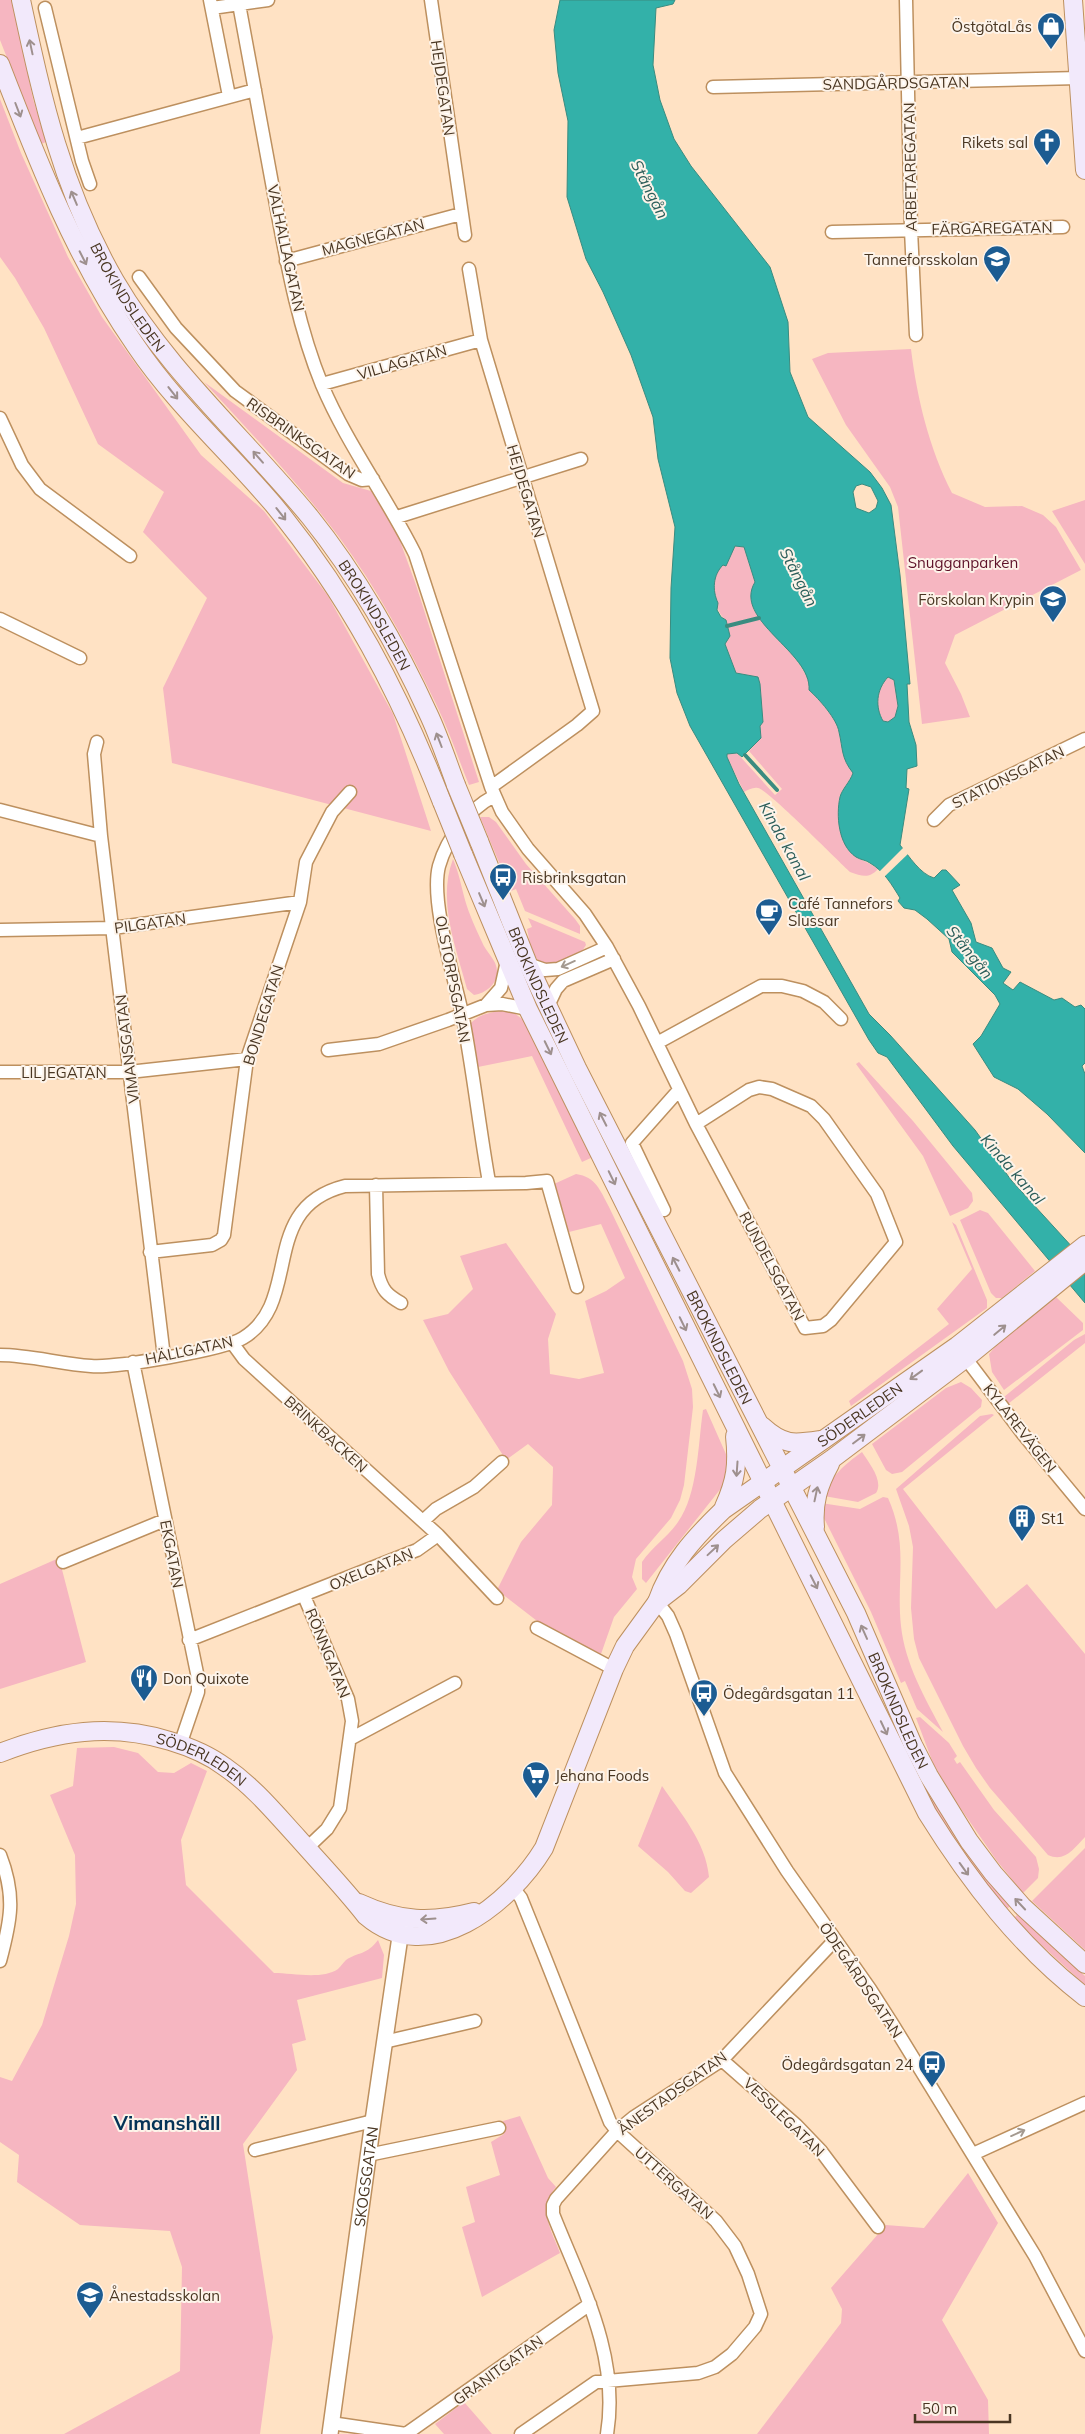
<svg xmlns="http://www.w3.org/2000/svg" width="1085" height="2434" font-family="Mulish,sans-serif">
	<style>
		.green { fill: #f6b6c1 }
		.water { fill: #33b1a9; stroke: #3a8c80; fill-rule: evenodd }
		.pier { fill: #ffe2c4 }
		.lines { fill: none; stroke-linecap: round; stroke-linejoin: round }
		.stream { stroke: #3a8c80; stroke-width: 4 }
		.minor-casing { stroke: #bd905f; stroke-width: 15 }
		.tertiary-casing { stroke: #bd905f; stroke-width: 18 }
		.secondary-casing { stroke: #bd905f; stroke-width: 20 }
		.minor { stroke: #fff; stroke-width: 12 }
		.tertiary { stroke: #fff; stroke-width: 15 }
		.secondary { stroke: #f2e9fb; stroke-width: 18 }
		.secondary-bridge-casing { stroke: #bd905f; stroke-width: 20; stroke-linecap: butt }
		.secondary-bridge { stroke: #f2e9fb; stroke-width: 18 }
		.oneway { stroke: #9e908e }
		.oneway2 { stroke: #a49a90 }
		.labels { text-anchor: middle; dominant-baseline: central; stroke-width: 4; stroke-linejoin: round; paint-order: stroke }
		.poi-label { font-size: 15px; fill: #493622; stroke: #fdf3e9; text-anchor: start }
		.street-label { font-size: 15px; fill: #493622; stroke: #fdf3e9 }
		.park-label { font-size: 15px; fill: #5e1128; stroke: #fdf3e9 }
		.water-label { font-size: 16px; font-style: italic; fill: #2c5e5a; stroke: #fdf3e9 }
		.district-label { font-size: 20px; font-weight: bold; fill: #053357; stroke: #fdf3e9 }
	</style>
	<rect width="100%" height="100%" fill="#ffe2c4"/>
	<path class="green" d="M0 0H12L33 99 46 142 41 144 0 40Z
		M0 99 21 153 68 257 102 317 201 455 264 511 328 596 393 714 431 831 172 763 163 688 207 598 143 532 164 492 98 444 44 328 15 278 0 257Z
		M911 349C917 398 929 448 952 493L985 507 1022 506 1043 515 1056 527 1081 570 955 635 945 663 961 694 970 717 922 724 898 507 890 487 846 425 812 359 828 353Z
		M204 382 343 483 371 491 396 530 416 585 479 782 469 785C458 758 449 730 436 704 408 646 377 588 339 537 298 482 250 432 204 382Z
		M1085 500V564L1052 511Z
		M735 546 744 547 755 582 753 608C766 628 811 667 810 690 819 699 837 719 839 732 843 749 841 758 853 773 850 781 845 786 841 793 836 805 844 846 855 855 861 861 871 863 878 869 869 879 862 876 850 872 837 860 768 790 758 788 753 787 748 790 744 792L727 757V754L737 753 775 795 782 789 749 751 761 738 760 726 763 722 760 684 753 676 736 673 725 644 730 636 726 620C715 613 710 584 716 572 721 563 730 556 735 546Z
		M888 677 894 680 898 706 896 717 888 722 883 721C875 706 876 690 888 677Z
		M480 817H489L496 822 526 864 575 919 580 926V934L525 911 516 889 511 891Z
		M453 859C459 873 461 885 465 900 469 914 476 929 482 942 486 953 498 960 497 973 496 985 486 993 474 995L467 989C456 947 437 901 453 859Z
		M528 918 585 942 586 945C578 960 546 975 534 955 530 948 529 937 527 929L532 927Z
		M501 1011 514 1013 525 1021 593 1157 582 1162 532 1056 478 1067 471 1023C480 1014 488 1013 501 1011Z
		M859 1062 913 1121 972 1193 973 1201 968 1208 950 1216 923 1156 856 1064Z
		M576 1174C596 1177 600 1190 609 1207L683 1361 692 1389 693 1407 684 1485 680 1500 671 1518 636 1559 632 1577 637 1589 614 1617 601 1654 541 1624 497 1590 521 1542 552 1505 553 1467 528 1444 506 1460 449 1371 423 1320 448 1314 473 1289 460 1256 506 1243 556 1314 548 1339 550 1374 579 1379 604 1373 585 1301 606 1291 625 1278 601 1224 569 1232 554 1184Z
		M980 1210 988 1213 1035 1271 1002 1298H996L991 1293 960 1220Z
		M952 1222 956 1225 987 1300V1308L851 1406 849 1401 949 1324 937 1309 972 1269Z
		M1056 1297 1083 1323V1330L1004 1390 992 1372 989 1354 996 1346Z
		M1085 1334V1343L1008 1404 1004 1397 1074 1340Z
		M961 1382 971 1388 982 1400 981 1407 902 1472 892 1474 886 1470 872 1444 946 1388Z
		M706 1409 729 1461 726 1482 646 1583 642 1579V1562C652 1547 668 1537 678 1522 698 1494 698 1444 703 1410Z
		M992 1414 994 1415 903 1489 996 1609 1027 1584 1085 1654V1837C1074 1848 1065 1863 1048 1855L990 1788 976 1768 963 1746 919 1658 914 1639 911 1608 913 1547 909 1526 896 1489 980 1416Z
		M862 1452C869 1463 884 1481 876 1493L858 1502 824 1496C833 1474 843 1466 862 1452Z
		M883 1497 888 1498C909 1545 896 1579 901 1626 905 1664 925 1698 943 1732L917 1709 905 1681 901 1683 871 1612 822 1514 821 1503 860 1509Z
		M59 1558 86 1662 0 1689V1584Z
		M920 1717 949 1743 957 1756 954 1759 957 1764 960 1762 994 1810 1036 1857 1039 1869 1038 1878 1023 1893 997 1861 952 1796 933 1763 916 1718Z
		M114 1747 138 1753 158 1772 174 1773 191 1763 207 1771 181 1840 186 1885 274 1973C292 1973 322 1980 338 1969 341 1966 343 1963 346 1960 358 1952 367 1955 378 1940L384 1955 382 1978 297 2000 306 2040 292 2044 297 2070 243 2144 273 2337 260 2434H64L180 2371 182 2267 170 2231 80 2225 17 2182 19 2155 0 2142V2077L12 2081 42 2025 69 1936 76 1904 75 1855 50 1795 73 1786 77 1748Z
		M923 1781 986 1877 1010 1906 1006 1910 959 1850 919 1782Z
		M662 1786C681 1814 706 1842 709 1877L691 1893 685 1891 668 1872 638 1846Z
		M1085 1848V1950L1032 1901Z
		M1018 1914 1085 1976V1985L1013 1919Z
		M520 2116 548 2178 556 2187C537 2209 551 2229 560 2253L482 2297 462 2227 475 2222 466 2187 500 2175 491 2142 504 2134 503 2121Z
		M968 2173 998 2223 942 2320 988 2400 989 2434H757L841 2323 842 2309 831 2288 886 2225 924 2228Z
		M464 2402 492 2434H444L435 2424Z"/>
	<path class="water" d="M560 0H675L673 4 656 8 653 65 660 100 674 139 691 166 770 267 788 322 790 372 808 417 870 472 882 488 891 505 900 575 910 684H907L909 722 916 745 917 766 907 769 906 788 909 789 900 845C909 856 920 874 934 878L942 870H946L960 885 952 890 971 923 976 942 992 948 1003 968 1011 972 1003 983 1013 990 1020 982 1054 1000 1062 998 1075 1007 1081 1005 1085 1009V1063L1082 1066 1085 1074V1153L1047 1114 1018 1089 994 1077 973 1044 981 1036 1000 1004 995 995 952 952 949 939 927 919 915 910 904 908 898 901 900 898C892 885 884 871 870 863 866 860 861 860 856 857 838 845 836 815 840 797 842 789 850 782 853 773 841 758 843 749 839 732 837 719 819 699 809 690 812 652 732 620 755 582L744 547 735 546 726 566 723 565C713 575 712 590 718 603L717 610 721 617 726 620 730 636 725 644 736 673 758 677 760 684 763 722 760 726 761 738 742 757 737 753 727 754V757L739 784 869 1014 890 1035 975 1130 1011 1180 1085 1261V1303L953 1146 887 1057 878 1053 869 1040 690 726 677 693 670 658 671 588 675 527 658 459 653 417 631 355 603 292 586 259 567 197 568 121 558 73 554 30ZM862 484 871 487 878 501 876 508 869 513 856 508 853 492 856 486ZM888 677 894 680 898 706 895 717 888 722 883 721C875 707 876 690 888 677Z"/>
	<path class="pier" d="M904 847 910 852 883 878 878 873Z"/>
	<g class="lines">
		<path class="stream" d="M727 626 759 618
			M745 755 777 790"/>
		<g class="minor-casing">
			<path id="minor" d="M210 0 229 96
				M431 0 465 235
				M906 0 911 230 916 335
				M239 4C251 67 262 131 274 194 286 258 297 324 322 385 347 444 386 496 415 554L491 787 502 812 528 849 585 914 607 947 639 1006 696 1124 805 1328 823 1326 831 1320 896 1242 877 1194 824 1119 811 1106 772 1089 759 1087 749 1090 696 1124
				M45 8 82 161 90 184
				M212 8 268 0
				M713 87 1079 78
				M77 138 255 90
				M832 232 1063 227
				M286 261 461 214
				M469 269 481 340 593 711 577 725 491 787
				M139 277 176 328 235 391 348 474 362 480 373 479
				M322 384 481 340
				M0 418 22 465 40 489 130 556
				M397 517 581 459
				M0 619 80 658
				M97 742 94 754 101 836 164 1357
				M0 810 101 836
				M934 820 949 805 1085 739
				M0 930 113 928 300 902
				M528 964 545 970 558 969 607 947
				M486 1005 501 988 507 961
				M548 1006 556 989 563 981 614 959
				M657 1043 761 986H782L803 991 824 1002 841 1019
				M328 1050 379 1044 448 1020 486 1005 502 1004 528 1009
				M0 1072H129L247 1059
				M489 1182C479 1126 473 1069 462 1013 454 976 430 901 439 866 447 838 468 810 494 796
				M376 1185 378 1274C382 1290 387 1295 401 1303
				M664 1210 632 1143 679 1090
				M150 1252 212 1245 221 1240 224 1235 247 1059 300 902 306 862 332 812 350 792
				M233 1344 244 1359 438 1535 497 1598
				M961 1352 1023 1434 1085 1509
				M0 1355C30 1355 60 1364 91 1366 115 1368 224 1350 243 1338 304 1301 257 1208 345 1186L526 1183 547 1181 577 1287
				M133 1362 198 1678V1692L180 1745
				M423 1521 436 1509 474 1487 502 1462
				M63 1562 165 1520
				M304 1596 348 1699 352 1721 340 1808 327 1829 307 1848
				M657 1602 668 1616 676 1634 725 1773 787 1871 870 1989 893 2025 1035 2256 1085 2351
				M537 1628 614 1669
				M189 1640 417 1550 438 1535
				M350 1739 455 1683
				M0 1855C16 1896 11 1920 0 1961
				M514 1889 521 1898 544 1955 610 2122 617 2131 716 2221 735 2246 748 2274 761 2314 755 2327 732 2354 715 2367 698 2373 596 2382 521 2434
				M384 2042 475 2021
				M722 2060 796 2125 821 2151 878 2227
				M255 2150 373 2121
				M973 2154 1085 2103
				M368 2155 499 2128
				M331 2423 406 2434
				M406 2434 590 2304
				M607 2434C620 2355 581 2285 553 2214V2205L556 2199 617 2131 634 2117 722 2060 834 1941"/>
		</g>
		<g class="tertiary-casing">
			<g id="tertiary">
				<path id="s1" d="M330 2434 373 2121 402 1923"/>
			</g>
		</g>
		<g class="secondary-casing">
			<g id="secondary">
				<path id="s2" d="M21 0C43 102 62 189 115 281 167 370 245 438 310 517 356 574 398 647 428 713 439 736 447 761 456 785"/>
				<path d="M1073 0 1085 170"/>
				<path d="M0 64C38 162 76 260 136 346 175 404 228 451 273 504 349 596 399 692 442 802"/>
				<path id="s3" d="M479 841 528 964 577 1068 856 1613 913 1745 929 1776 969 1841 993 1873 1022 1906 1085 1964"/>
				<path d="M463 854 528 1009 927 1813C970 1882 1020 1947 1085 1997"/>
				<path d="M762 1426C784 1446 794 1444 821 1440"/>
				<path d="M724 1507C736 1480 738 1465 735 1436"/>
				<path d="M815 1527C813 1503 818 1486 830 1464"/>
				<path id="s4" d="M657 1602C670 1564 695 1537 723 1510L957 1346 1085 1245"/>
				<path id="s5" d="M0 1753C56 1731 111 1723 170 1741 190 1747 209 1755 225 1767 254 1787 275 1813 298 1838 321 1864 345 1889 366 1916 429 1970 510 1904 544 1848L614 1669 625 1646 657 1602 679 1585 724 1540 760 1509 832 1459 966 1358 1085 1261"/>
				<path d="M359 1903C400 1922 431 1923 474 1912"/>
			</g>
		</g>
		<use href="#minor" class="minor"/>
		<use href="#tertiary" class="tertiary"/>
		<use href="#secondary" class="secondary"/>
		<g class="secondary-bridge-casing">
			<path id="secondary-bridge" d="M456 785 479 841
				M442 802 463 854"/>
		</g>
		<use href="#secondary-bridge" class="secondary-bridge"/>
	</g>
	<defs><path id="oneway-shaft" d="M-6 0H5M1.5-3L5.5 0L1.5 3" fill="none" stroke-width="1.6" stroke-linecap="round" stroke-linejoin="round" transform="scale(1.25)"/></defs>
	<g class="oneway">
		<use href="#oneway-shaft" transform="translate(31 47) rotate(-102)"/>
		<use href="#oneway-shaft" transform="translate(18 110) rotate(69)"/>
		<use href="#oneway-shaft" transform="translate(74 198) rotate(-113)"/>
		<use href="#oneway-shaft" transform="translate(83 258) rotate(63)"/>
		<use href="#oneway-shaft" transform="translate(173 393) rotate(52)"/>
		<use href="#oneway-shaft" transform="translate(258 457) rotate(-131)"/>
		<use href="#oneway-shaft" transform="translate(281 514) rotate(52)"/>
		<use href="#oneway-shaft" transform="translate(439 740) rotate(-111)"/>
		<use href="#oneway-shaft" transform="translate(482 900) rotate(67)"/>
		<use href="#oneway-shaft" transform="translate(548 1048) rotate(64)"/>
		<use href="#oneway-shaft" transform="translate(603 1119) rotate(-117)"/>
		<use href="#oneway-shaft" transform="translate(612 1178) rotate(64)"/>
		<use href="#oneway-shaft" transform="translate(676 1264) rotate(-117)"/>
		<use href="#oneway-shaft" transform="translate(683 1324) rotate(64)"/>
		<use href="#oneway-shaft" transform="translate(1000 1330) rotate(-40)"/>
		<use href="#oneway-shaft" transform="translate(916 1375) rotate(144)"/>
		<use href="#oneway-shaft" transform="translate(717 1391) rotate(64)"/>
		<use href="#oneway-shaft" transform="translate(859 1439) rotate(-37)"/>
		<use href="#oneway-shaft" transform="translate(737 1469) rotate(94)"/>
		<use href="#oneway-shaft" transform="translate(816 1494) rotate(-78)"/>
		<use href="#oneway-shaft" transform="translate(713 1550) rotate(-43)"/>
		<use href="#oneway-shaft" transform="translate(814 1582) rotate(63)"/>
		<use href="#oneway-shaft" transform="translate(864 1632) rotate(-114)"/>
		<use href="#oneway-shaft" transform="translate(884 1728) rotate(65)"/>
		<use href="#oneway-shaft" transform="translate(964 1869) rotate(54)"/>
		<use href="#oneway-shaft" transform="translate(1020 1904) rotate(-133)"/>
		<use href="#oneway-shaft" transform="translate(428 1919) rotate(176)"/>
	</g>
	<g class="oneway2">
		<use href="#oneway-shaft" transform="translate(568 964) rotate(156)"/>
		<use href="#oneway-shaft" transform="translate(1018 2133) rotate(-24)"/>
	</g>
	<defs>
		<g id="shop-pin" transform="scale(1.4375)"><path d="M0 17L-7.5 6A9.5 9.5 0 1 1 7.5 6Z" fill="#1c5c92" stroke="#fdf3e9"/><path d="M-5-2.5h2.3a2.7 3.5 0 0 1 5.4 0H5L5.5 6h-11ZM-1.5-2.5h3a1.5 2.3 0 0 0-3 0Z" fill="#fff"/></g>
		<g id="church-pin" transform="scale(1.4375)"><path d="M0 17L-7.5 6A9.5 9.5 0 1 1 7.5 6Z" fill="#1c5c92" stroke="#fdf3e9"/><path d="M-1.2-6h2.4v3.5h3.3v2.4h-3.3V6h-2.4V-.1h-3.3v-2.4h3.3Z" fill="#fff"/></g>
		<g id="school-pin" transform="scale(1.4375)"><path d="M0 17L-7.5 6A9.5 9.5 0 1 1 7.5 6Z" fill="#1c5c92" stroke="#fdf3e9"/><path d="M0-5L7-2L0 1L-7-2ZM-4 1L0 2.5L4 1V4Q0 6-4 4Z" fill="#fff"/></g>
		<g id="bus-pin" transform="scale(1.4375)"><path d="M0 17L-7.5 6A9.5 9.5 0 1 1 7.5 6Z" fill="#1c5c92" stroke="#fdf3e9"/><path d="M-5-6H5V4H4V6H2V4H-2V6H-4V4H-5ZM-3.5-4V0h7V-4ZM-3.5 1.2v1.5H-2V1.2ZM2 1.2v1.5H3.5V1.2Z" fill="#fff"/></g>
		<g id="cafe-pin" transform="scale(1.4375)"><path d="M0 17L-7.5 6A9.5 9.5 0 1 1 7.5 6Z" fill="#1c5c92" stroke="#fdf3e9"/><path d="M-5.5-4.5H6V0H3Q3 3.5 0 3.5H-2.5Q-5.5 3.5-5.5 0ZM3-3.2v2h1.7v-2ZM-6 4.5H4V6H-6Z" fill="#fff"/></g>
		<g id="building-pin" transform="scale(1.4375)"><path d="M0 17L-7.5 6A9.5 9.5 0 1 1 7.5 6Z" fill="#1c5c92" stroke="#fdf3e9"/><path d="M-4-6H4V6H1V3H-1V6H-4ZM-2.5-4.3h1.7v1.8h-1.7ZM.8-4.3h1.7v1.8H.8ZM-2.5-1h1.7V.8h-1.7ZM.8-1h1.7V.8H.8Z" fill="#fff"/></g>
		<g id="restaurant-pin" transform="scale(1.4375)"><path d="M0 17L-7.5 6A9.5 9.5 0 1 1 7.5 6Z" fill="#1c5c92" stroke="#fdf3e9"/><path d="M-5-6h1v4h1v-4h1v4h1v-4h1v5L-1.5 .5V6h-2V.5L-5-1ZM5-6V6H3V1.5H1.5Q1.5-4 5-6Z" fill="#fff"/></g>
		<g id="supermarket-pin" transform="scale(1.4375)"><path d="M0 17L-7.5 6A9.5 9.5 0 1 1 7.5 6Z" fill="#1c5c92" stroke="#fdf3e9"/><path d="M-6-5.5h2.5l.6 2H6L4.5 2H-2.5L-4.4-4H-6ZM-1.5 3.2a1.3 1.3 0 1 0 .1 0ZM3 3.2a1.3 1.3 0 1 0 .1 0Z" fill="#fff"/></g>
	</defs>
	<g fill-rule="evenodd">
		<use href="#shop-pin" x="1051" y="26"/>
		<use href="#church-pin" x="1047" y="142"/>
		<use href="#school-pin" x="997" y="259"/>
		<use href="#school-pin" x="1053" y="599"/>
		<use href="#bus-pin" x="503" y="877"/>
		<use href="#cafe-pin" x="769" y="912"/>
		<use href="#building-pin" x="1022" y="1518"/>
		<use href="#restaurant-pin" x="144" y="1678"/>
		<use href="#bus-pin" x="704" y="1693"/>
		<use href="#supermarket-pin" x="536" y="1775"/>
		<use href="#bus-pin" x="932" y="2064"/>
		<use href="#school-pin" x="90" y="2295"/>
	</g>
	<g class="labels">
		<g class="poi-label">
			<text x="1032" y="26" text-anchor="end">ÖstgötaLås</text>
			<text x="1028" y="142" text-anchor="end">Rikets sal</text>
			<text x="978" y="259" text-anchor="end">Tanneforsskolan</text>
			<text x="1034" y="599" text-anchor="end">Förskolan Krypin</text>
			<text x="522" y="877">Risbrinksgatan</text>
			<text x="788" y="903">Café Tannefors<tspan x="788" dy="17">Slussar</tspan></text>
			<text x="1041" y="1518">St1</text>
			<text x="163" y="1678">Don Quixote</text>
			<text x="723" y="1693">Ödegårdsgatan 11</text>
			<text x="555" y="1775">Jehana Foods</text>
			<text x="913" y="2064" text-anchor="end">Ödegårdsgatan 24</text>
			<text x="109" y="2295">Ånestadsskolan</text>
		</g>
		<g class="street-label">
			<text transform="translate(896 83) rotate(-1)">SANDGÅRDSGATAN</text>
			<text transform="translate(443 88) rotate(82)">HEJDEGATAN</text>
			<text transform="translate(910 167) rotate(-91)">ARBETAREGATAN</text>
			<text transform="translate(992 228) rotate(-1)">FÄRGAREGATAN</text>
			<text transform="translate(373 237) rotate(-15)">MAGNEGATAN</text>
			<text transform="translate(286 248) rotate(78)">VALHALLAGATAN</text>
			<text stroke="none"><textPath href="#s2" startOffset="318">BROKINDSLEDEN</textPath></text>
			<text transform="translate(402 362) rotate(-16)">VILLAGATAN</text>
			<text transform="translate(301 438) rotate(35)">RISBRINKSGATAN</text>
			<text transform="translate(526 491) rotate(73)">HEJDEGATAN</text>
			<text stroke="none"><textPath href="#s2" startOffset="722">BROKINDSLEDEN</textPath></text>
			<text transform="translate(1008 777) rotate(-26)">STATIONSGATAN</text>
			<text transform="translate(150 923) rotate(-8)">PILGATAN</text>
			<text transform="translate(453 979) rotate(79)">OLSTORPSGATAN</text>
			<text stroke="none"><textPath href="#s3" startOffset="156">BROKINDSLEDEN</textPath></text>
			<text transform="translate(263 1015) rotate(-73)">BONDEGATAN</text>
			<text transform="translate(127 1049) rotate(-97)">VIMANSGATAN</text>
			<text x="64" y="1072">LILJEGATAN</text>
			<text transform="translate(772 1266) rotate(62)">RUNDELSGATAN</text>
			<text stroke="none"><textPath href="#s3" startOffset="561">BROKINDSLEDEN</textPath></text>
			<text transform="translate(189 1350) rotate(-12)">HÄLLGATAN</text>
			<text stroke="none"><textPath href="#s4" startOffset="281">SÖDERLEDEN</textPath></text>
			<text transform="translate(1020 1428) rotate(52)">KYLAREVÄGEN</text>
			<text transform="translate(326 1434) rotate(42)">BRINKBACKEN</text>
			<text transform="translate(172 1554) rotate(79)">EKGATAN</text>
			<text transform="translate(371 1569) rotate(-22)">OXELGATAN</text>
			<text transform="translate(328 1653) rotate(68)">RÖNNGATAN</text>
			<text stroke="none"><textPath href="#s3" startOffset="966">BROKINDSLEDEN</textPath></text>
			<text stroke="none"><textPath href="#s5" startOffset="210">SÖDERLEDEN</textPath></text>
			<text transform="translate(861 1980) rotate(56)">ÖDEGÅRDSGATAN</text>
			<text transform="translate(672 2093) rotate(-36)">ÅNESTADSGATAN</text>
			<text transform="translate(784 2117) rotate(44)">VESSLEGATAN</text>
			<text stroke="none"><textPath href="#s1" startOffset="260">SKOGSGATAN</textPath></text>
			<text transform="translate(674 2183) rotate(42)">UTTERGATAN</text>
			<text transform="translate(498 2370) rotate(-36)">GRANITGATAN</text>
		</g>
		<g class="park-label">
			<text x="963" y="562">Snugganparken</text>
		</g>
		<g class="water-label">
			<text transform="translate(650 189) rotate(63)">Stångån</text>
			<text transform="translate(799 577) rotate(63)">Stångån</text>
			<text transform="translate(785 841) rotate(61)">Kinda kanal</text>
			<text transform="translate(970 952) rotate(51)">Stångån</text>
			<text transform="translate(1013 1169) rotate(49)">Kinda kanal</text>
		</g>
		<g class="district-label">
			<text x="167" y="2122">Vimanshäll</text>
		</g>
	</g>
	<path d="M915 2414v8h95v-8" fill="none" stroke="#493622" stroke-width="2.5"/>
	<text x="922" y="2414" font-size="15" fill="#493622" stroke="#fdf3e9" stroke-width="4" paint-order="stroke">50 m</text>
</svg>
